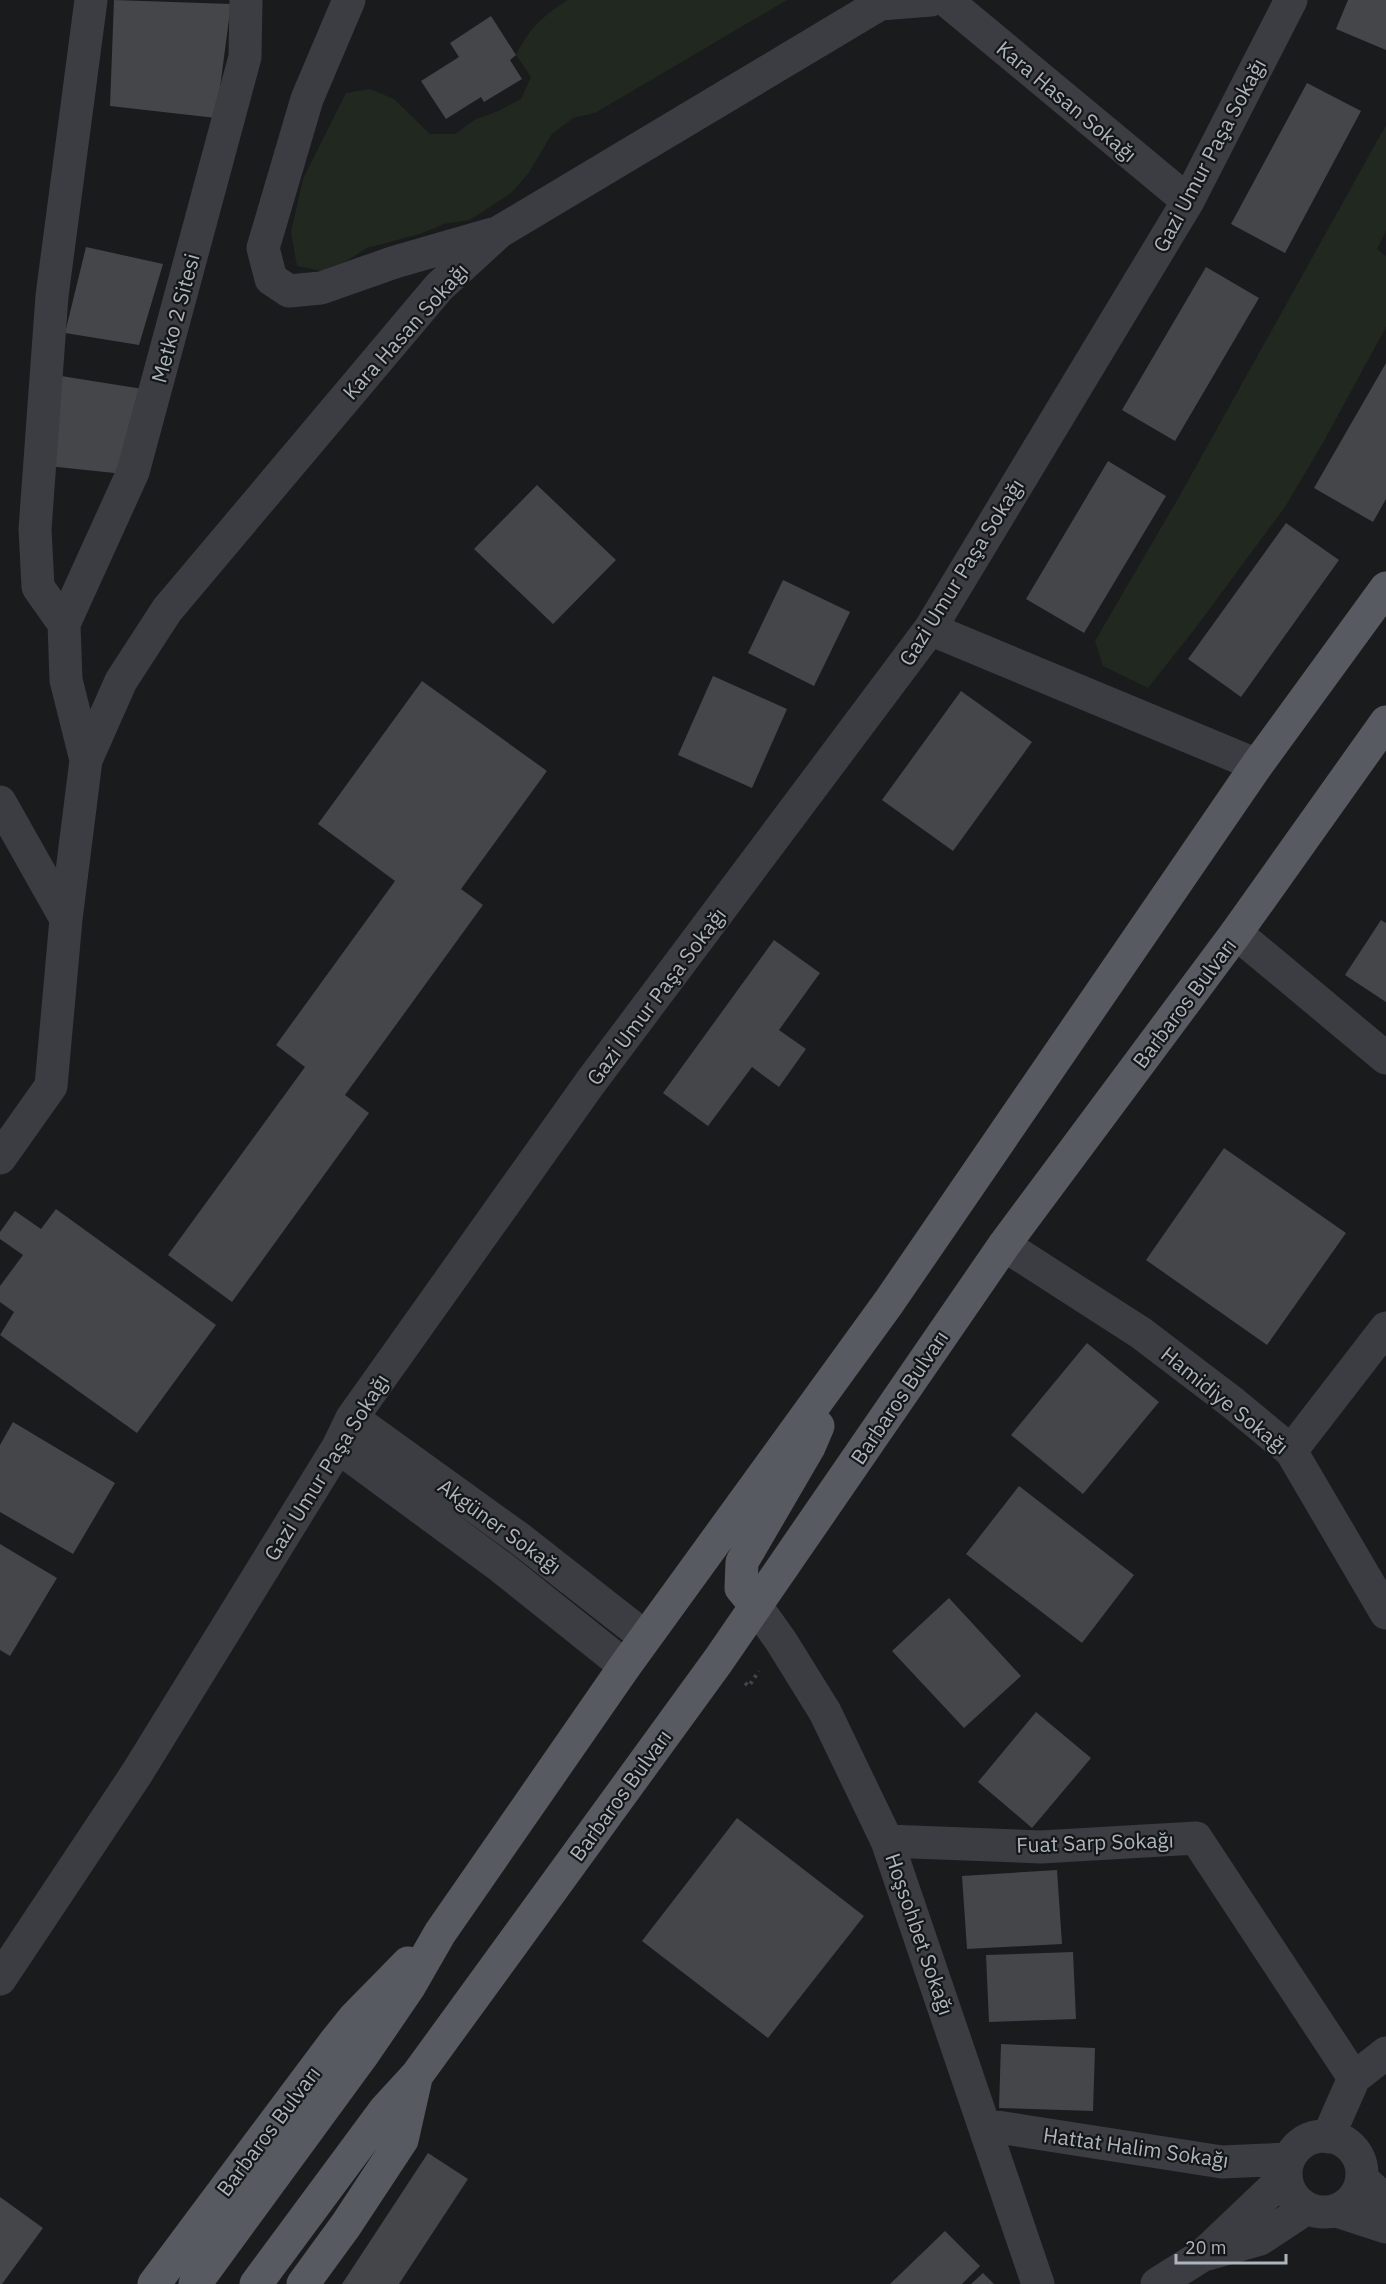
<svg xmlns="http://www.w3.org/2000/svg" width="1386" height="2284" font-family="'IBM Plex Sans',sans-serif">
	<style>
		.green { fill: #20281f }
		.building { fill: #44464a }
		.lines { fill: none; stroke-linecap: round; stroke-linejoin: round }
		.path { stroke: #414549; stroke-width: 4; stroke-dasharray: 3 4.5; stroke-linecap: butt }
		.minor { stroke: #3b3d42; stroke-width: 33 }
		.major { stroke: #575b61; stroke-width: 33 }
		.labels { text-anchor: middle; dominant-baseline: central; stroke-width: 4.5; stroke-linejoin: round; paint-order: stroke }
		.street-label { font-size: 21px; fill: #acb5bd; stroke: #151618 }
	</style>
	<rect width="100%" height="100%" fill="#1a1b1d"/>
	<path class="green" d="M567 0H787L595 113 573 118 552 134 528 174 511 193 470 220 444 224 420 234 367 248 345 262 321 271 297 266 291 232 303 179 346 93 370 89 394 99 430 134H455L474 120 498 111 521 99 531 77 516 55C531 26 541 18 567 0Z
		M1386 125V231L1377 249 1386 256V327L1324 441 1285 507 1197 626 1148 688 1103 666 1095 641 1179 497Z"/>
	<path class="building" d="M114 0 231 4 216 118 110 106Z
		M1348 0H1386V50L1336 29Z
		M491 16 516 55 510 60 522 79 484 102 481 97 446 119 421 81 459 57 450 43Z
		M1307 83 1361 111 1285 253 1231 224Z
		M86 247 163 264 139 345 65 333Z
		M1206 267 1259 298 1175 441 1122 410Z
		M1386 363V499L1373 522 1314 488Z
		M61 376 143 389 124 474 48 466Z
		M1108 461 1166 496 1084 633 1026 599Z
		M537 485 616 560 553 624 474 549Z
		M1286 523 1339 560 1241 697 1188 659Z
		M783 580 850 612 814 686 748 653Z
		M713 676 787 709 752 788 678 755Z
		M422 681 547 771 461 889 483 905 345 1095 369 1113 232 1302 168 1255 305 1067 276 1045 395 881 318 824Z
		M961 691 1032 742 953 851 882 800Z
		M1381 920 1386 923V1002L1345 975Z
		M774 940 820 973 779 1030 806 1049 779 1087 752 1067 708 1126 663 1093Z
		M1224 1148 1346 1233 1267 1345 1146 1260Z
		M56 1209 216 1325 137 1433 0 1335 14 1312 0 1302V1286L23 1255 0 1239V1232L15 1211 41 1229Z
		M1087 1343 1159 1402 1083 1494 1011 1435Z
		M13 1422 115 1483 73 1554 0 1512V1445Z
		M1019 1486 1134 1575 1082 1643 966 1554Z
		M0 1544 57 1578 10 1656 0 1650Z
		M949 1598 1021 1676 964 1728 892 1651Z
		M1036 1712 1091 1758 1032 1828 978 1782Z
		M737 1818 864 1916 768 2038 642 1941Z
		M1057 1870 1062 1944 967 1949 962 1876Z
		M1073 1952 1076 2019 989 2022 986 1955Z
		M1001 2044 1095 2048 1093 2111 999 2108Z
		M428 2153 468 2179 399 2284H342Z
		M0 2197 43 2228 2 2284H0Z
		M945 2231 980 2266 962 2284H890Z
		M983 2273 994 2284H971Z"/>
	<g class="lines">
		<path class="path" d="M745 1683 749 1686 759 1671"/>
		<path class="minor" d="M349 0 307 99 263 248 271 279 289 291 321 288 395 262 492 234
			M946 0 1188 201
			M64 624 38 587 35 529 52 296 91 0
			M930 629 1257 765
			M86 760 66 680 64 624 133 472 245 57 246 0
			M0 802 66 919
			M1236 933 1386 1058
			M0 1158 51 1086 66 919 86 760 121 681 167 610 439 287 499 232 880 4 931 0
			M1004 1245 1141 1333 1233 1403 1291 1451 1386 1613
			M352 1418 520 1539 645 1637
			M338 1447 501 1567 625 1666
			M1291 1451 1386 1328
			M756 1606 781 1641 825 1712 887 1841 1038 2284
			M887 1841 1041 1847 1196 1838 1354 2078
			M0 1979 137 1773 338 1447 352 1418 590 1083 930 629 1188 201 1291 0
			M985 2125 1222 2162 1288 2159
			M1286 2174a38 38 0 1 1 76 0a38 38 0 1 1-76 0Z
			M1328 2137 1354 2078 1386 2053
			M1362 2179 1386 2201
			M1337 2211 1386 2227
			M1207 2254 1260 2239 1307 2208
			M1157 2284 1203 2255 1285 2177"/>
		<path class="major" d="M756 1606 741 1588 742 1562 809 1447 818 1426
			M154 2284 334 2043 354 2018 408 1963
			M195 2284 364 2053 409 1987 440 1933 625 1666 889 1302 1257 765 1386 588
			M256 2284 384 2111 417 2075 718 1661 1004 1245 1236 933 1386 722
			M303 2284 346 2225 402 2140 416 2078"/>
	</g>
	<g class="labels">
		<g class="street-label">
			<text transform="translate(1067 101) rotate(40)">Kara Hasan Sokağı</text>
			<text transform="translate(1209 155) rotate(-62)">Gazi Umur Paşa Sokağı</text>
			<text transform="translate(175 318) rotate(-75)">Metko 2 Sitesi</text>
			<text transform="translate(405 331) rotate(-48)">Kara Hasan Sokağı</text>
			<text transform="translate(961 572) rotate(-58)">Gazi Umur Paşa Sokağı</text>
			<text transform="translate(656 996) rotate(-53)">Gazi Umur Paşa Sokağı</text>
			<text transform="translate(1184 1003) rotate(-53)">Barbaros Bulvarı</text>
			<text transform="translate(899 1397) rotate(-56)">Barbaros Bulvarı</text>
			<text transform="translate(1225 1400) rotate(39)">Hamidiye Sokağı</text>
			<text transform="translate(326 1467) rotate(-58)">Gazi Umur Paşa Sokağı</text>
			<text transform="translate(500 1526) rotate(36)">Akgüner Sokağı</text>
			<text transform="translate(620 1795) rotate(-54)">Barbaros Bulvarı</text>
			<text transform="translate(1095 1842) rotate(-2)">Fuat Sarp Sokağı</text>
			<text transform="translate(920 1934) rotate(71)">Hoşsohbet Sokağı</text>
			<text transform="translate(268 2131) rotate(-53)">Barbaros Bulvarı</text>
			<text transform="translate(1136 2147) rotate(8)">Hattat Halim Sokağı</text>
		</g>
	</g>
	<path d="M1176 2254v9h110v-9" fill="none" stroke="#acb5bd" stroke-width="3"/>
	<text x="1185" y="2254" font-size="18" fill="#acb5bd" stroke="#151618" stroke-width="4.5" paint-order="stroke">20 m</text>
</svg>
